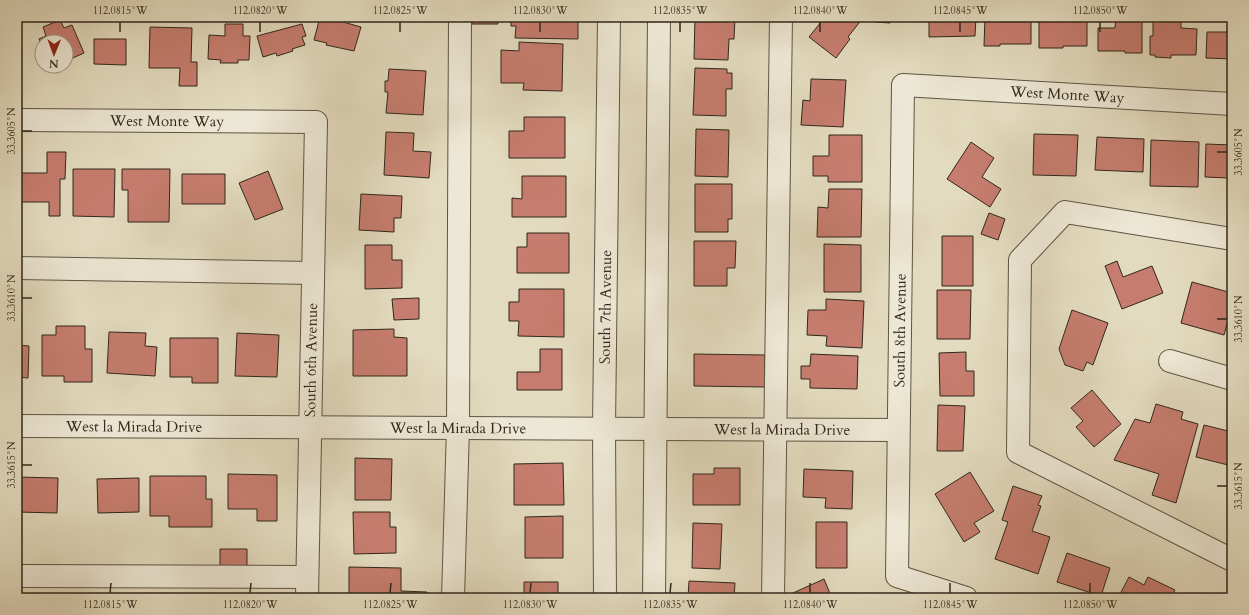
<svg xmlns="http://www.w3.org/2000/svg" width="1249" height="615" font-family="Cardo,serif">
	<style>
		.building { fill: #c67d6f; stroke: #30271b }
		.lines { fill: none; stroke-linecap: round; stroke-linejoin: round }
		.minor-casing { stroke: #5d5444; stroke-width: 24 }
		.minor { stroke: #ede8d5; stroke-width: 22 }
		.ticks { fill: none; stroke: #30271b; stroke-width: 1.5 }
		.labels { text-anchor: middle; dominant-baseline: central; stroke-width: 4; stroke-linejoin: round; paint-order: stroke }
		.street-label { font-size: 15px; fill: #30271b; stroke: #ede8d5 }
		.neatline { fill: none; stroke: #30271b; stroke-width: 1.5 }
		.ticks-label { font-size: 10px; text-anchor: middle; fill: #30271b }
	</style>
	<rect width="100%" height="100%" fill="#e3dbbf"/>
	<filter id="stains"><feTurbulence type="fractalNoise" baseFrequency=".005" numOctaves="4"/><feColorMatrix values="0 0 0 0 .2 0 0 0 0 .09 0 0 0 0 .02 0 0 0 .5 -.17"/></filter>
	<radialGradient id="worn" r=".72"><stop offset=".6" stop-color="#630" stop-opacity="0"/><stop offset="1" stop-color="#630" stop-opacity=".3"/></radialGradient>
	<path class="building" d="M320 17H325L361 27 354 51 326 45 327 43 314 40Z
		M472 17H498V24H472Z
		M511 17H563L562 19H578V39L515 38 516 26H511Z
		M695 17 735 18 734 39H729L728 60 694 59Z
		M814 17H860L862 19 848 37 850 39 836 58 809 37 821 22Z
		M875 17H921L920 21 890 20V23L875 22Z
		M929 17H976L975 36 929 37Z
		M985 17H1031V44H1000V46H984Z
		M1039 17H1087V46H1063V48H1039Z
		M1116 17H1142V53H1125V51H1098V28H1115Z
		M1153 17H1181V28L1197 29 1196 55H1171V58L1155 57V55H1150V36H1153Z
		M1228 19H1232V59L1206 58 1207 32H1228Z
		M60 20 64 28 72 25 84 53 66 61V42H42V46L39 39 46 36 43 27Z
		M225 24H243V36H250L249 60H238V63H220L221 60 208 59 209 35 225 36Z
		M302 24 306 36 302 37 305 45 292 49 293 51 277 56 276 53 263 57 257 36Z
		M150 27 192 28 191 62H197V86H179L180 68H149Z
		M94 39H126V65L94 64Z
		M519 42 563 44 562 91 523 90 524 83H501V50L519 51Z
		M695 68 727 69V73H732V89H726V116L693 115Z
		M389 69 426 71 423 115 386 113 388 92H385V81H388Z
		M811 79 846 80 843 127 801 125 803 100 810 101Z
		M524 117H565V158H509V131H524Z
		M696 129 729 130 728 177 695 176Z
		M386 132 414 133 413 151 431 152 429 178 384 175Z
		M1034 134 1078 135 1076 176 1033 175Z
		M829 135H862V182H828V176H813V156H829Z
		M1097 137 1144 139 1143 172 1095 170Z
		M1151 140 1199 142 1198 187 1150 186Z
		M971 142 994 158 982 177 1001 189 990 207 947 179Z
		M1206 144 1232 145V187H1229V178L1205 177Z
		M47 152H66L65 179H60V216H49V202H18V173H47Z
		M73 169H115L114 217 73 216Z
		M122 169H170L169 222H128V190H122Z
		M268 171 283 209 255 220 239 183Z
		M182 174H225V204H182Z
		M522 176H566V217H512V198L522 199Z
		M695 184H732V219H728V232H695Z
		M829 189H862L861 237H817L818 207 828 208Z
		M361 194 402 196 401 218H394V232L359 230Z
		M989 213 1005 219 998 240 981 234Z
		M527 233H569V273H517V247H527Z
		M942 236H973V286H942Z
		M694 241H736L735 268H727V286H694Z
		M824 244 861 245V292H824Z
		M365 245H392V260H402V288L365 289Z
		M1117 261 1123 277 1152 266 1163 293 1122 309 1105 266Z
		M1192 282 1232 293V305L1224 335 1181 323Z
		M519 289H564V337L518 336 519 321H509V302H519Z
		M937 290H971L970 339H937Z
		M419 298V319L394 320 392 299Z
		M826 299 864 301 862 348 826 346 827 336 807 335 808 310H826Z
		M1072 310 1108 323 1093 365 1087 362 1083 371 1065 365 1059 349Z
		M56 326H85V349H92V382H64V376H42V335H56Z
		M394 329V337L407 338V376H353V330Z
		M109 332 146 333 145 346 157 347 155 376 107 373Z
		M237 333 279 335 277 377 235 376Z
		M170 338H218V383H192V377H170Z
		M17 345 29 346 28 378 17 377Z
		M540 349H562V390H517V372H540Z
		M966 352V371H974V396H940L939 353Z
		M694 354 765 355V387L694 386Z
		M811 354 858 356 857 389 810 388V379H801V366H810Z
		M1092 390 1121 424 1094 447 1076 427 1083 421 1071 408Z
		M1156 404 1183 412 1181 419 1198 424 1176 503 1152 495 1159 474 1114 460 1135 419 1150 423Z
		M938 405 965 406 963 451H937Z
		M1204 425 1232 432V466L1196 457Z
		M355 458 392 459 391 500H355Z
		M563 463 564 505H514V464Z
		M714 468H740V505H693V474H714Z
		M804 469 853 471 852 509 825 508 826 498 803 497Z
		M970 472 994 511 974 523 980 532 964 542 935 494Z
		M228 474 277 475V521H257V509H228Z
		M150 476H206V499H212V527H169V516H150Z
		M17 477 58 478 57 513 17 512Z
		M139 478V512L98 513 97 479Z
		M1013 486 1042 496 1038 505 1041 506 1032 531 1050 537 1038 574 995 559 1008 522 1002 520Z
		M353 512H390V527H396V553L354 554Z
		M563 516V558H525V517Z
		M816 522H847V568H816Z
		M693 523 722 524 720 569 692 568Z
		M220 549H247V569H220Z
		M1067 553 1110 568 1101 596 1057 582Z
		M349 567 401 568V591L427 592 426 598H349Z
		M1129 577 1144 585 1148 577 1175 590 1170 598H1118Z
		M824 579 831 596 839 593 842 598H796L793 593Z
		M689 581 735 583 734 598H688Z
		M524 582H558V598H524Z"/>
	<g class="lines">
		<g class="minor-casing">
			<g id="minor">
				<path id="s1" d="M17 120 316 122 307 598"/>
				<path d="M1232 239 1065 212 1020 260 1018 452 1232 560"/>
				<path d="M17 268 313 273"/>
				<path d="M1170 361 1232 379"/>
				<path id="s2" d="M17 426 898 430"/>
				<path d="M17 576 306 577"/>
				<path d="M453 598 458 427 460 17"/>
				<path id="s3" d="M605 598 604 428 609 17"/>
				<path d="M654 598 659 17"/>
				<path d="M773 598 781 17"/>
				<path id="s4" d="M966 598 897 576 903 85 1232 104"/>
			</g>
		</g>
		<use href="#minor" class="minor"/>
	</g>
	<path class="ticks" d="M120 32V22M260 32V22M400 32V22M540 32V22M680 32V22M820 32V22M960 32V22M1100 32V22M22 131H32M1217 152H1227M22 298H32M1217 319H1227M22 465H32M1217 486H1227M110 593 111 583M250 593 251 583M390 593 391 583M530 593 531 583M670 593 671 583M810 593V583M950 593V583M1090 593V583"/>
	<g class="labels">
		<g class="street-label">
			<text stroke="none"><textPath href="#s4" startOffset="728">West Monte Way</textPath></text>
			<text stroke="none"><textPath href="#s1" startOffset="150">West Monte Way</textPath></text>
			<text stroke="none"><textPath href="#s3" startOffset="291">South 7th Avenue</textPath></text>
			<text stroke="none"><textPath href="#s4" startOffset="318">South 8th Avenue</textPath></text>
			<text transform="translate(311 360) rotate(-89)">South 6th Avenue</text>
			<text stroke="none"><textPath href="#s2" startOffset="117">West la Mirada Drive</textPath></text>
			<text stroke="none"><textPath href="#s2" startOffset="441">West la Mirada Drive</textPath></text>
			<text stroke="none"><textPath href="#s2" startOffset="765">West la Mirada Drive</textPath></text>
		</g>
	</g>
	<rect width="1249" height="615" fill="none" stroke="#e3dbbf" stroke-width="44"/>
	<g transform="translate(54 54) rotate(181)"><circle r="19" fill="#ede8d5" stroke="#a19b8b"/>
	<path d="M0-3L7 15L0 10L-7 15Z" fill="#8f2418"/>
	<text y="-6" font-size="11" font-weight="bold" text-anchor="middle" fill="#30271b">N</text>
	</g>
	<rect x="22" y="22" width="1205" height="571" class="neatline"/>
	<g class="ticks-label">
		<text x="120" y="14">112.0815°W</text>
		<text x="260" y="14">112.0820°W</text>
		<text x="400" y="14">112.0825°W</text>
		<text x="540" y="14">112.0830°W</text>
		<text x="680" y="14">112.0835°W</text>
		<text x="820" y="14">112.0840°W</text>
		<text x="960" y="14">112.0845°W</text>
		<text x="1100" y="14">112.0850°W</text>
		<text transform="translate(11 131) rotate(-90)" y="4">33.3605°N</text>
		<text transform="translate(1238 152) rotate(-90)" y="4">33.3605°N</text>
		<text transform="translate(11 298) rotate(-90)" y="4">33.3610°N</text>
		<text transform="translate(1238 319) rotate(-90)" y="4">33.3610°N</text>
		<text transform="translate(11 465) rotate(-90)" y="4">33.3615°N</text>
		<text transform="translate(1238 486) rotate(-90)" y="4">33.3615°N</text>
		<text x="110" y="608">112.0815°W</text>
		<text x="250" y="608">112.0820°W</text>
		<text x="390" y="608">112.0825°W</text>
		<text x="530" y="608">112.0830°W</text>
		<text x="670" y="608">112.0835°W</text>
		<text x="810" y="608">112.0840°W</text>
		<text x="950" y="608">112.0845°W</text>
		<text x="1090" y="608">112.0850°W</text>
	</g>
	<rect width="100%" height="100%" filter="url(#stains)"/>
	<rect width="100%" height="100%" fill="url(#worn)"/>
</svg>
